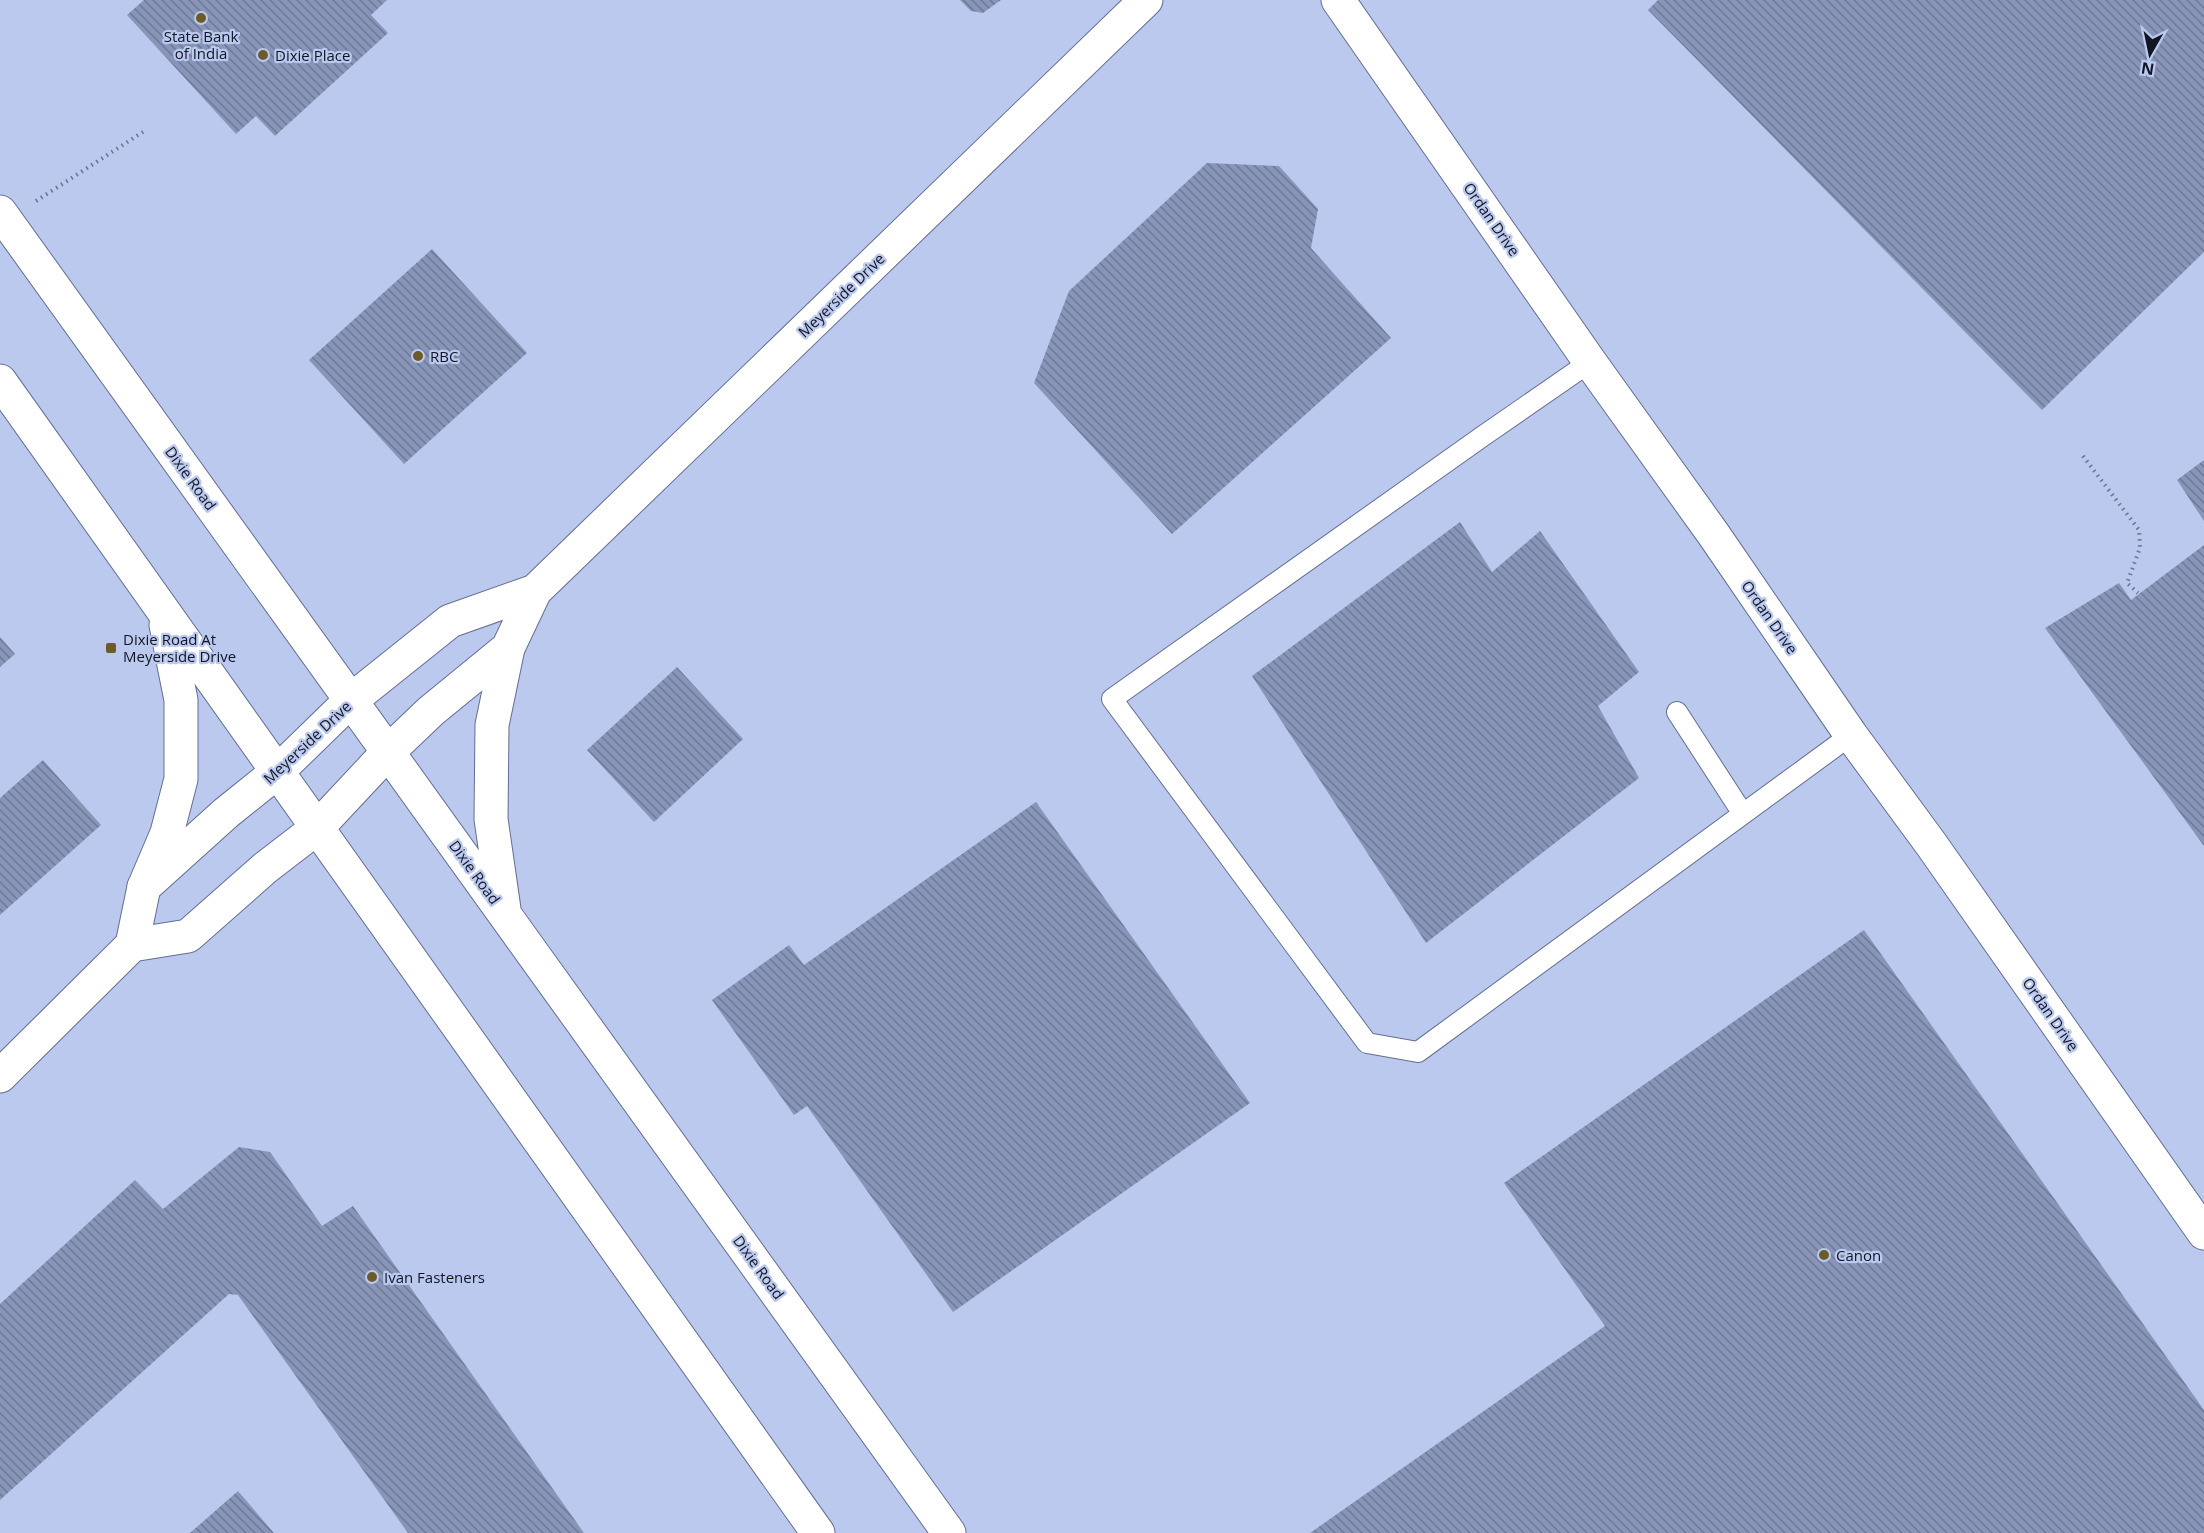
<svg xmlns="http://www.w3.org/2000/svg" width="2204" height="1533" font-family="'Open Sans',sans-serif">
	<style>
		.building { fill: url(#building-back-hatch) }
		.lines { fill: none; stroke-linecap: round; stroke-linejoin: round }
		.service-casing { stroke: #636e91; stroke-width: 22 }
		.minor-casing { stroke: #636e91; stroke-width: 35 }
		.tertiary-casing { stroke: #636e91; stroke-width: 35 }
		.secondary-casing { stroke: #636e91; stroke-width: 35 }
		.path { stroke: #6a748e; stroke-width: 4; stroke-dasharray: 1.5 4.5; stroke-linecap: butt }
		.service { stroke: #fff; stroke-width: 20 }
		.minor { stroke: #fff; stroke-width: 33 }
		.tertiary { stroke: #fff; stroke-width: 33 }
		.secondary { stroke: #fff; stroke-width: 33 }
		.poi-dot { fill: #6c5b29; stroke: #bcc9ef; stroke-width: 2 }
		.labels { text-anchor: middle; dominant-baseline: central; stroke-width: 4.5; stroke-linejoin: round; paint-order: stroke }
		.poi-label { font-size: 15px; fill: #111623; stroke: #bcc9ef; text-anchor: start }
		.street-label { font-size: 15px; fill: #111623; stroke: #bcc9ef }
	</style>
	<defs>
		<pattern id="building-back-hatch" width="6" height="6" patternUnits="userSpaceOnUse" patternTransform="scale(1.5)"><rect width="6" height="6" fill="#8895b9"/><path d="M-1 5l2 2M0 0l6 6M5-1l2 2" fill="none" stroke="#6e7996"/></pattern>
	</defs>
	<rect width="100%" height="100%" fill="#bcc9ef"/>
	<path class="building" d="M144 0H387L371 15 388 33 275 136 256 116 236 134 127 15Z
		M960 0H1001L983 13 971 11Z
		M1658 0H2204V252L2042 410 1648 10Z
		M1207 163 1279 166 1318 209 1311 248 1391 338 1172 534 1034 383 1069 291Z
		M432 249 527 353 404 464 309 360Z
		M2204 460V521L2177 480Z
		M1460 522 1492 572 1540 531 1639 672 1598 706 1639 778 1426 943 1252 676Z
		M2204 545V846L2045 628 2119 583 2131 600Z
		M0 637 15 654 0 667Z
		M677 667 743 739 654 822 587 750Z
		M43 760 101 825 0 915V798Z
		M1036 802 1250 1103 953 1312 807 1106 794 1115 712 1000 789 945 804 965Z
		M1864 930 2204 1410V1533H1310L1605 1326 1504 1183Z
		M239 1147 270 1152 322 1226 353 1206 584 1533H408L238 1295 229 1294 0 1500V1304L135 1180 163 1209Z
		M238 1491 274 1533H190Z"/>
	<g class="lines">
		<g class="service-casing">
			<path id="service" d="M1590 362 1483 436 1112 699 1367 1043 1418 1052 1851 735
				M1677 712 1743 814"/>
		</g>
		<g class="minor-casing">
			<path id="minor" d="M1338 0 1590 362 1714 535 1851 735 1931 844 2204 1233"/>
		</g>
		<g class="tertiary-casing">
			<path id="tertiary" d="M132 945 188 936 265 868 317 828 388 752 431 711 508 648 535 591 1146 0
				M0 1076 132 945 144 887 226 813 277 772 350 701 450 621 535 591"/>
		</g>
		<g class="secondary-casing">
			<path id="secondary" d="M0 212 949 1533
				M0 381 818 1533
				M144 887 167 833 181 779V700L166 625
				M504 909 491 819 492 725 508 648"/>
		</g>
		<path class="path" d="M36 201 146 130
			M2083 456 2139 530 2140 548 2127 583 2138 593"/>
		<use href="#service" class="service"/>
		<use href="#minor" class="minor"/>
		<use href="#tertiary" class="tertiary"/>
		<use href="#secondary" class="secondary"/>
	</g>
	<g class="poi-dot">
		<circle cx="201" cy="18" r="6"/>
		<circle cx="263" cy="55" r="6"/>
		<circle cx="418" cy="356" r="6"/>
		<rect x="105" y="642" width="12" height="12" rx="3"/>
		<circle cx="1824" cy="1255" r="6"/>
		<circle cx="372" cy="1277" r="6"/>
	</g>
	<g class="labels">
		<g class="poi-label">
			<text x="201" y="36" text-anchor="middle">State Bank<tspan x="201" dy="17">of India</tspan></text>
			<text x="275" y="55">Dixie Place</text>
			<text x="430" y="356">RBC</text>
			<text x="123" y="639">Dixie Road At<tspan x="123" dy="17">Meyerside Drive</tspan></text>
			<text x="1836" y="1255">Canon</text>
			<text x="384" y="1277">Ivan Fasteners</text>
		</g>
		<g class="street-label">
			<text transform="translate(1492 219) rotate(55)">Ordan Drive</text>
			<text transform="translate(841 295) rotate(-44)">Meyerside Drive</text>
			<text transform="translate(191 478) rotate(54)">Dixie Road</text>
			<text transform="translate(1770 617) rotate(55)">Ordan Drive</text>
			<text transform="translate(307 742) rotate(-43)">Meyerside Drive</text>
			<text transform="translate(475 872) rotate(54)">Dixie Road</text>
			<text transform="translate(2051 1014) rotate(55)">Ordan Drive</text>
			<text transform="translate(759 1267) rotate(54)">Dixie Road</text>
		</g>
	</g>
	<g transform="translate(2150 54) rotate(189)" stroke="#bcc9ef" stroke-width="4.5" paint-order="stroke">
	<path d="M0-4.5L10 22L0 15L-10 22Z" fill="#111623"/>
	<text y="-9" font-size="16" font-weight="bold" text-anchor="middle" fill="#111623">N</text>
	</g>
</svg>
